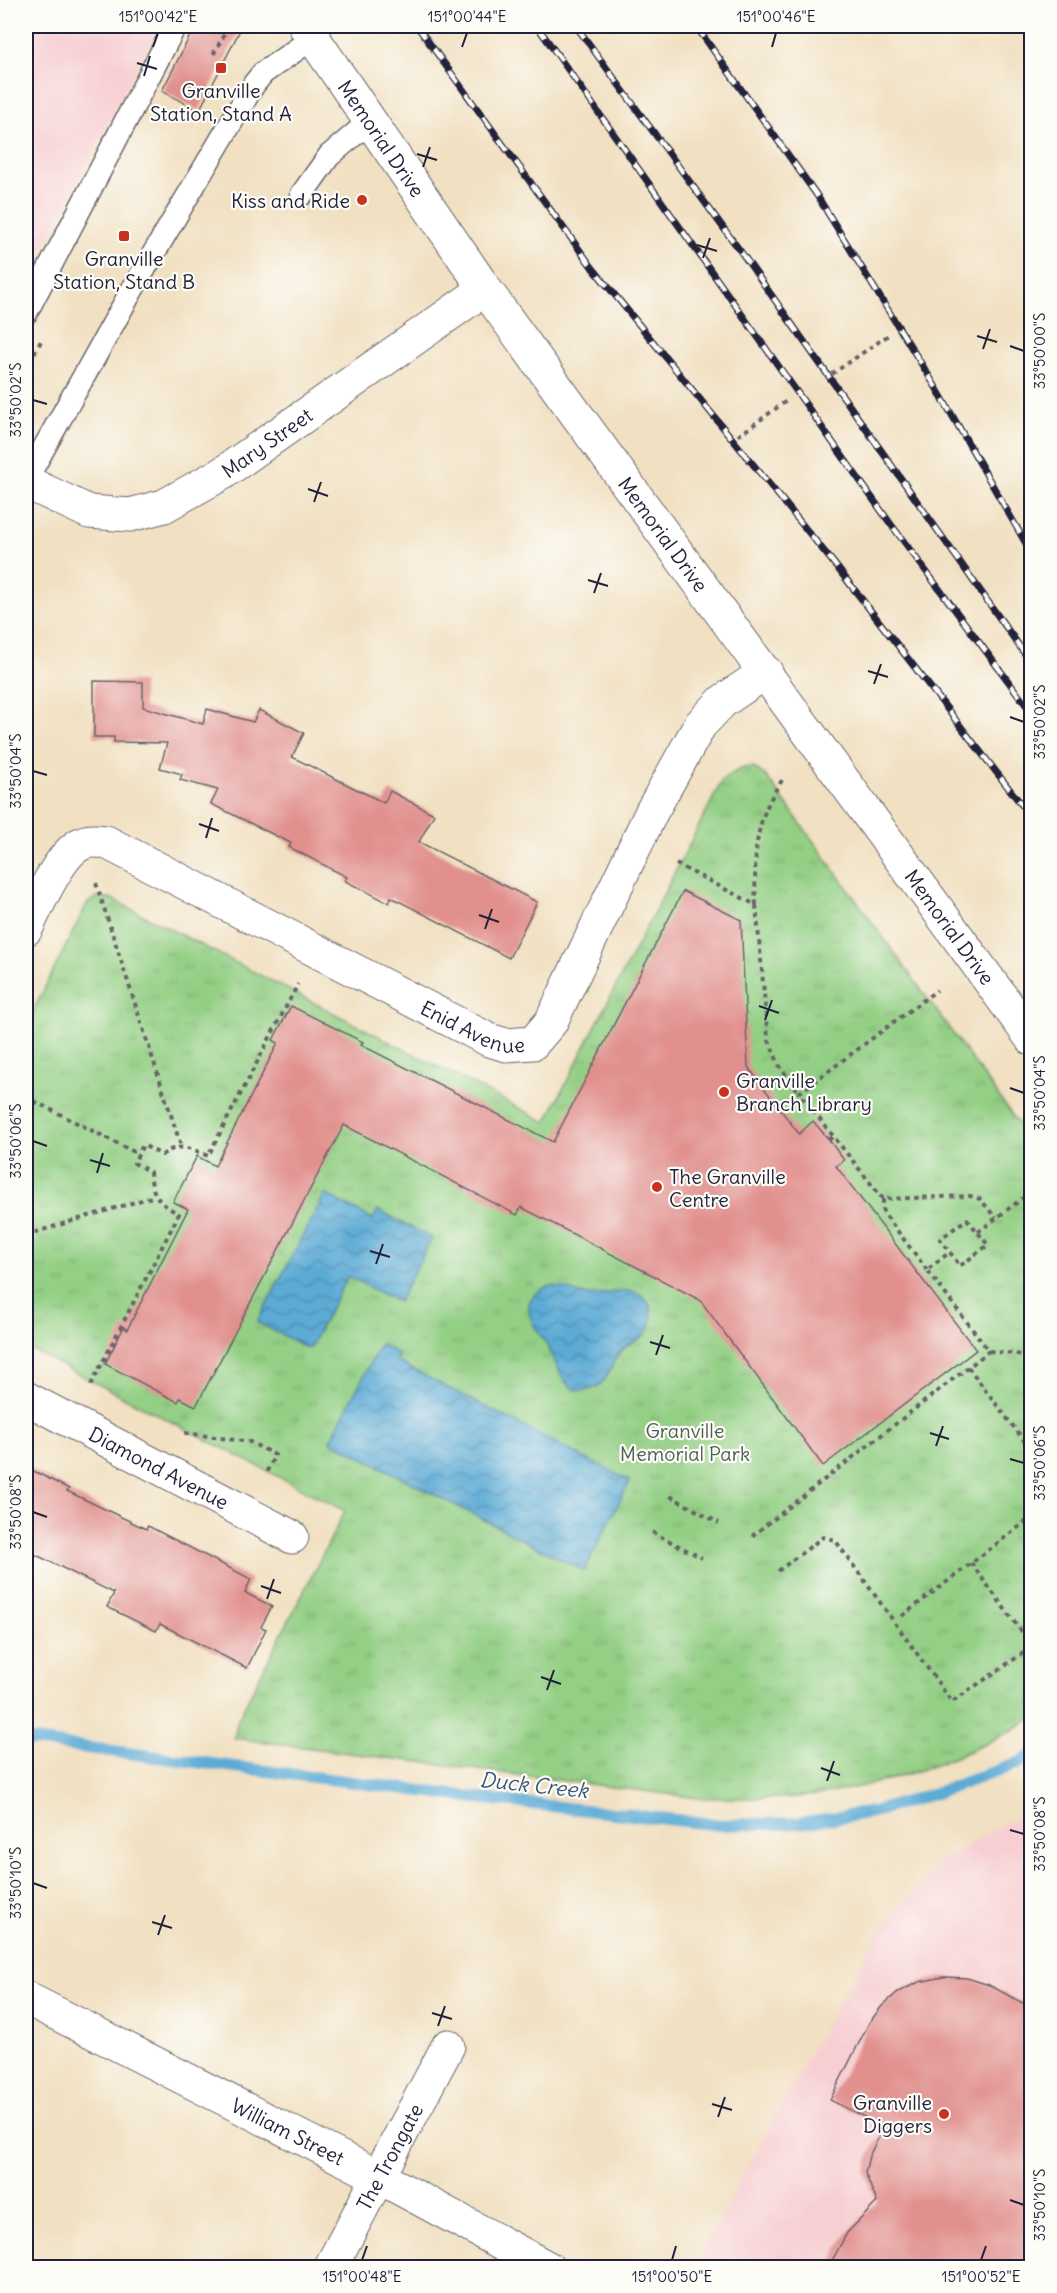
<svg xmlns="http://www.w3.org/2000/svg" width="1057" height="2293" font-family="Delius,sans-serif">
	<style>
		.built { fill: #f7cfd2 }
		.park { fill: url(#park-tufts); stroke: #5a7860; stroke-width: 1.5 }
		.water { fill: url(#water-waves); stroke: #3e6688; stroke-width: 1.5 }
		.lines { fill: none; stroke-linecap: round; stroke-linejoin: round }
		.stream { stroke: #5babd5; stroke-width: 12 }
		.building { fill: #e1908e }
		.lane-casing { stroke: #6a646a; stroke-width: 25 }
		.street-casing { stroke: #6a646a; stroke-width: 35 }
		.secondary-casing { stroke: #6a646a; stroke-width: 35 }
		.path { stroke: #6a646a; stroke-width: 4; stroke-dasharray: 4.5 4.5; stroke-linecap: butt }
		.lane { stroke: #fff; stroke-width: 22 }
		.street { stroke: #fff; stroke-width: 33 }
		.secondary { stroke: #fff; stroke-width: 33 }
		.rail-casing { stroke: #22223b; stroke-width: 7 }
		.rail { stroke: #fdfcf7; stroke-width: 4.5; stroke-dasharray: 14; stroke-linecap: butt }
		.path-bridge { stroke: #6a646a; stroke-width: 4; stroke-dasharray: 4.5 4.5; stroke-linecap: butt }
		.ticks { fill: none; stroke: #22223b; stroke-width: 2 }
		.poi-dot { fill: #c8321e; stroke: #fdfcf7; stroke-width: 2 }
		.labels { text-anchor: middle; dominant-baseline: central; stroke-width: 4.5; stroke-linejoin: round; paint-order: stroke }
		.poi-label { font-size: 20px; fill: #22223b; stroke: #fdfcf7 }
		.street-label { font-size: 20px; fill: #22223b; stroke: #fdfcf7 }
		.park-label { font-size: 20px; fill: #4a5f55; stroke: #fdfcf7 }
		.water-label { font-size: 21px; font-style: italic; fill: #395979; stroke: #fdfcf7 }
		.neatline { fill: none; stroke: #22223b; stroke-width: 2 }
		.ticks-label { font-size: 15px; text-anchor: middle; fill: #22223b }
	</style>
	<defs>
		<pattern id="park-tufts" width="24" height="20" patternUnits="userSpaceOnUse" patternTransform="scale(1.5)"><rect width="24" height="20" fill="#93cf84"/><path d="M3 7l-1-3M5 7V3M7 7l1-3M15 17l-1-3M17 17v-4M19 17l1-3" fill="none" stroke="#7eb173"/></pattern>
		<pattern id="water-waves" width="16" height="10" patternUnits="userSpaceOnUse" patternTransform="scale(1.5)"><rect width="16" height="10" fill="#5babd5"/><path d="M0 5q4-4 8 0t8 0" fill="none" stroke="#4b8bae"/></pattern>
	</defs>
	<rect width="100%" height="100%" fill="#fdfcf7"/>
	<filter id="ink" filterUnits="userSpaceOnUse"><feTurbulence type="fractalNoise" baseFrequency=".0167" numOctaves="2"/><feDisplacementMap in="SourceGraphic" scale="12" xChannelSelector="R" yChannelSelector="G"/><feConvolveMatrix kernelMatrix="1 2 1 2 8 2 1 2 1" color-interpolation-filters="sRGB"/></filter>
	<filter id="wash" filterUnits="userSpaceOnUse"><feTurbulence type="fractalNoise" baseFrequency=".008" numOctaves="4" result="noise"/><feDisplacementMap in="SourceGraphic" scale="24" xChannelSelector="R" yChannelSelector="G"/><feGaussianBlur stdDeviation="1.35" result="paint"/><feColorMatrix in="noise" values="0 0 0 0 0 0 0 0 0 0 0 0 0 0 0 0 0 1.4 0 .05"/><feComposite in="paint" operator="in"/></filter>
	<g filter="url(#wash)">
		<rect width="100%" height="100%" fill="#f1e0c1"/>
		<path class="built" d="M26 26H159L26 282Z
			M1031 1809V2267L693 2268 775 2115 876 1937 942 1859Z"/>
		<path class="park" d="M753 767 766 776 1031 1141V1719C971 1756 900 1780 830 1793 787 1800 741 1798 697 1798L234 1738 238 1719 345 1511 26 1347V1025L87 904 97 897 110 898 546 1122 723 779 742 768Z"/>
		<path class="water" d="M325 1194 373 1219 378 1210 432 1238 398 1302 348 1276 309 1349 257 1322Z
			M549 1286C564 1285 574 1295 589 1295 610 1296 639 1279 650 1307 653 1316 652 1326 646 1333 639 1342 627 1343 620 1352 610 1363 610 1381 594 1388 563 1401 558 1363 547 1345 533 1324 513 1301 549 1286Z
			M380 1344 399 1354 396 1361 630 1481 584 1571 330 1441Z"/>
		<g class="lines">
			<path class="stream" d="M26 1740 468 1797 721 1825 801 1823 873 1812 939 1792 1019 1763 1032 1755"/>
		</g>
		<g id="blocks">
			<path class="building" d="M195 26H242L199 111 162 91Z
				M94 681 143 682V707L203 724 207 709 253 722 259 710 304 733 292 757 384 803 390 791 434 814 419 842 537 902 509 958 391 897 389 903 345 881 347 877 289 847 291 843 211 804 218 790 180 780 182 774 160 768 167 743 114 742V737H94Z
				M683 891 741 920 748 1067 799 1134 813 1121 829 1140 844 1160 836 1166 976 1350 823 1466 700 1300 521 1207 517 1215 344 1125 196 1406 180 1398 178 1402 105 1364 124 1327 127 1330 188 1209 173 1202 197 1156 215 1166 278 1043 273 1040 291 1006 363 1042 361 1045 553 1142Z
				M26 1467 69 1489 67 1491 146 1529 148 1526 251 1579 245 1593 272 1606 261 1627 266 1629 247 1668 160 1624 156 1631 107 1607 114 1593 26 1550Z
				M943 1977 967 1978 989 1985 1032 2008V2268H828L847 2233 877 2202 865 2173 869 2156 884 2127 830 2100 869 2023 882 2006 898 1992 919 1982Z"/>
		</g>
	</g>
	<g filter="url(#ink)">
		<use href="#blocks" fill-opacity="0" stroke="#6a646a" stroke-width="1.5"/>
		<g class="lines">
			<g class="lane-casing">
				<path id="lane" d="M302 194 329 156 369 122
					M26 313 175 26
					M26 480 132 290 254 84 263 73 313 38"/>
			</g>
			<g class="street-casing">
				<g id="street">
					<path id="s1" d="M26 482 89 512 130 515 164 506 223 473 485 289"/>
					<path id="s2" d="M26 929C37 907 59 852 83 843 90 840 98 841 106 842L489 1040 506 1045 533 1043 551 1022 652 811 700 725 723 701 766 672"/>
					<path id="s3" d="M26 1398 292 1537"/>
					<path id="s4" d="M330 2268 448 2046"/>
				</g>
			</g>
			<g class="secondary-casing">
				<g id="secondary">
					<path id="s5" d="M305 26 485 289 1032 1039"/>
					<path id="s6" d="M26 1998 379 2177 548 2268"/>
				</g>
			</g>
			<path class="path" d="M230 29 232 26
				M26 369 41 341
				M832 374 890 334
				M738 436 789 399
				M676 864 756 905 768 1038 779 1065 799 1093
				M96 883 181 1146
				M756 905C754 856 753 821 783 779
				M26 1097 138 1154
				M829 1140 833 1136
				M883 1199 799 1093 937 990
				M967 1219 988 1245 960 1266 940 1239Z
				M978 1232 1032 1191
				M26 1235 155 1196
				M927 1270 883 1212V1199L970 1196 980 1199 996 1218
				M989 1351 1032 1356
				M968 1367 1032 1451
				M91 1385 179 1214C159 1203 152 1196 150 1172L134 1163 143 1145 162 1155C179 1142 191 1148 208 1156L298 984
				M185 1433 250 1442 275 1455 265 1475
				M670 1496 719 1523
				M652 1532 702 1558
				M752 1536 989 1351 927 1270 950 1252
				M971 1563 1032 1646
				M778 1571 823 1537 835 1540 952 1702 1032 1647
				M902 1616 1032 1517"/>
			<use href="#lane" class="lane"/>
			<use href="#street" class="street"/>
			<use href="#secondary" class="secondary"/>
			<g class="rail-casing">
				<path id="rail" d="M417 26 592 267 832 561 1032 818
					M537 26 890 523 1032 713
					M576 26 741 252 1032 664
					M696 26 816 194 937 389 1032 554"/>
			</g>
			<use href="#rail" class="rail"/>
			<path class="path-bridge" d="M210 26 225 33 213 55"/>
		</g>
	</g>
	<path class="ticks" d="M153 47 158 33M462 47 467 33M772 47 776 33M137 63 157 69M144 76 150 56M417 154 437 160M423 167 430 147M697 245 717 251M703 258 710 238M977 336 997 342M1010 346 1024 351M983 349 990 329M33 400 47 404M308 489 328 496M314 502 321 482M588 580 608 586M594 593 601 573M868 671 888 677M874 684 881 664M1010 717 1024 722M33 771 47 775M199 824 219 831M206 838 212 818M479 915 499 922M485 929 492 909M759 1006 779 1013M765 1020 772 1000M1010 1088 1024 1093M33 1141 47 1146M90 1160 110 1166M97 1173 103 1153M370 1251 390 1257M376 1264 383 1244M650 1342 670 1348M656 1355 663 1335M930 1433 949 1439M936 1446 943 1426M1010 1459 1024 1463M33 1512 47 1517M261 1586 281 1593M267 1599 274 1579M541 1677 561 1684M547 1690 554 1670M821 1768 840 1775M827 1781 834 1761M1010 1830 1024 1834M33 1883 47 1888M152 1922 172 1928M158 1935 165 1915M432 2013 452 2019M438 2026 445 2006M712 2104 732 2110M718 2117 725 2097M1010 2200 1024 2205M362 2260 367 2246M672 2260 676 2246M981 2260 986 2246"/>
	<g class="poi-dot">
		<rect x="215" y="62" width="12" height="12" rx="3"/>
		<circle cx="362" cy="200" r="6"/>
		<rect x="118" y="230" width="12" height="12" rx="3"/>
		<circle cx="724" cy="1092" r="6"/>
		<circle cx="657" cy="1187" r="6"/>
		<circle cx="944" cy="2114" r="6"/>
	</g>
	<g class="labels">
		<g class="poi-label">
			<text x="221" y="90">Granville<tspan x="221" dy="23">Station, Stand A</tspan></text>
			<text x="350" y="200" text-anchor="end">Kiss and Ride</text>
			<text x="124" y="258">Granville<tspan x="124" dy="23">Station, Stand B</tspan></text>
			<text x="736" y="1080" text-anchor="start">Granville<tspan x="736" dy="23">Branch Library</tspan></text>
			<text x="669" y="1176" text-anchor="start">The Granville<tspan x="669" dy="23">Centre</tspan></text>
			<text x="932" y="2102" text-anchor="end">Granville<tspan x="932" dy="23">Diggers</tspan></text>
		</g>
		<g class="street-label">
			<text stroke="none"><textPath href="#s5" startOffset="136">Memorial Drive</textPath></text>
			<text stroke="none"><textPath href="#s1" startOffset="267">Mary Street</textPath></text>
			<text stroke="none"><textPath href="#s5" startOffset="622">Memorial Drive</textPath></text>
			<text stroke="none"><textPath href="#s5" startOffset="1108">Memorial Drive</textPath></text>
			<text stroke="none"><textPath href="#s2" startOffset="540">Enid Avenue</textPath></text>
			<text stroke="none"><textPath href="#s3" startOffset="150">Diamond Avenue</textPath></text>
			<text stroke="none"><textPath href="#s6" startOffset="294">William Street</textPath></text>
			<text stroke="none"><textPath href="#s4" startOffset="126">The Trongate</textPath></text>
		</g>
		<g class="park-label">
			<text x="685" y="1430">Granville<tspan x="685" dy="23">Memorial Park</tspan></text>
		</g>
		<g class="water-label">
			<text transform="translate(534 1785) rotate(6)">Duck Creek</text>
		</g>
	</g>
	<rect width="1057" height="2293" fill="none" stroke="#fdfcf7" stroke-width="66"/>
	<rect x="33" y="33" width="991" height="2227" class="neatline"/>
	<g class="ticks-label">
		<text x="158" y="22">151°00'42"E</text>
		<text x="467" y="22">151°00'44"E</text>
		<text x="776" y="22">151°00'46"E</text>
		<text transform="translate(1040 351) rotate(-90)" y="5">33°50'00"S</text>
		<text transform="translate(16 400) rotate(-90)" y="5">33°50'02"S</text>
		<text transform="translate(1040 722) rotate(-90)" y="5">33°50'02"S</text>
		<text transform="translate(16 771) rotate(-90)" y="5">33°50'04"S</text>
		<text transform="translate(1040 1093) rotate(-90)" y="5">33°50'04"S</text>
		<text transform="translate(16 1141) rotate(-90)" y="5">33°50'06"S</text>
		<text transform="translate(1040 1463) rotate(-90)" y="5">33°50'06"S</text>
		<text transform="translate(16 1512) rotate(-90)" y="5">33°50'08"S</text>
		<text transform="translate(1040 1834) rotate(-90)" y="5">33°50'08"S</text>
		<text transform="translate(16 1883) rotate(-90)" y="5">33°50'10"S</text>
		<text transform="translate(1040 2205) rotate(-90)" y="5">33°50'10"S</text>
		<text x="362" y="2282">151°00'48"E</text>
		<text x="672" y="2282">151°00'50"E</text>
		<text x="981" y="2282">151°00'52"E</text>
	</g>
</svg>
